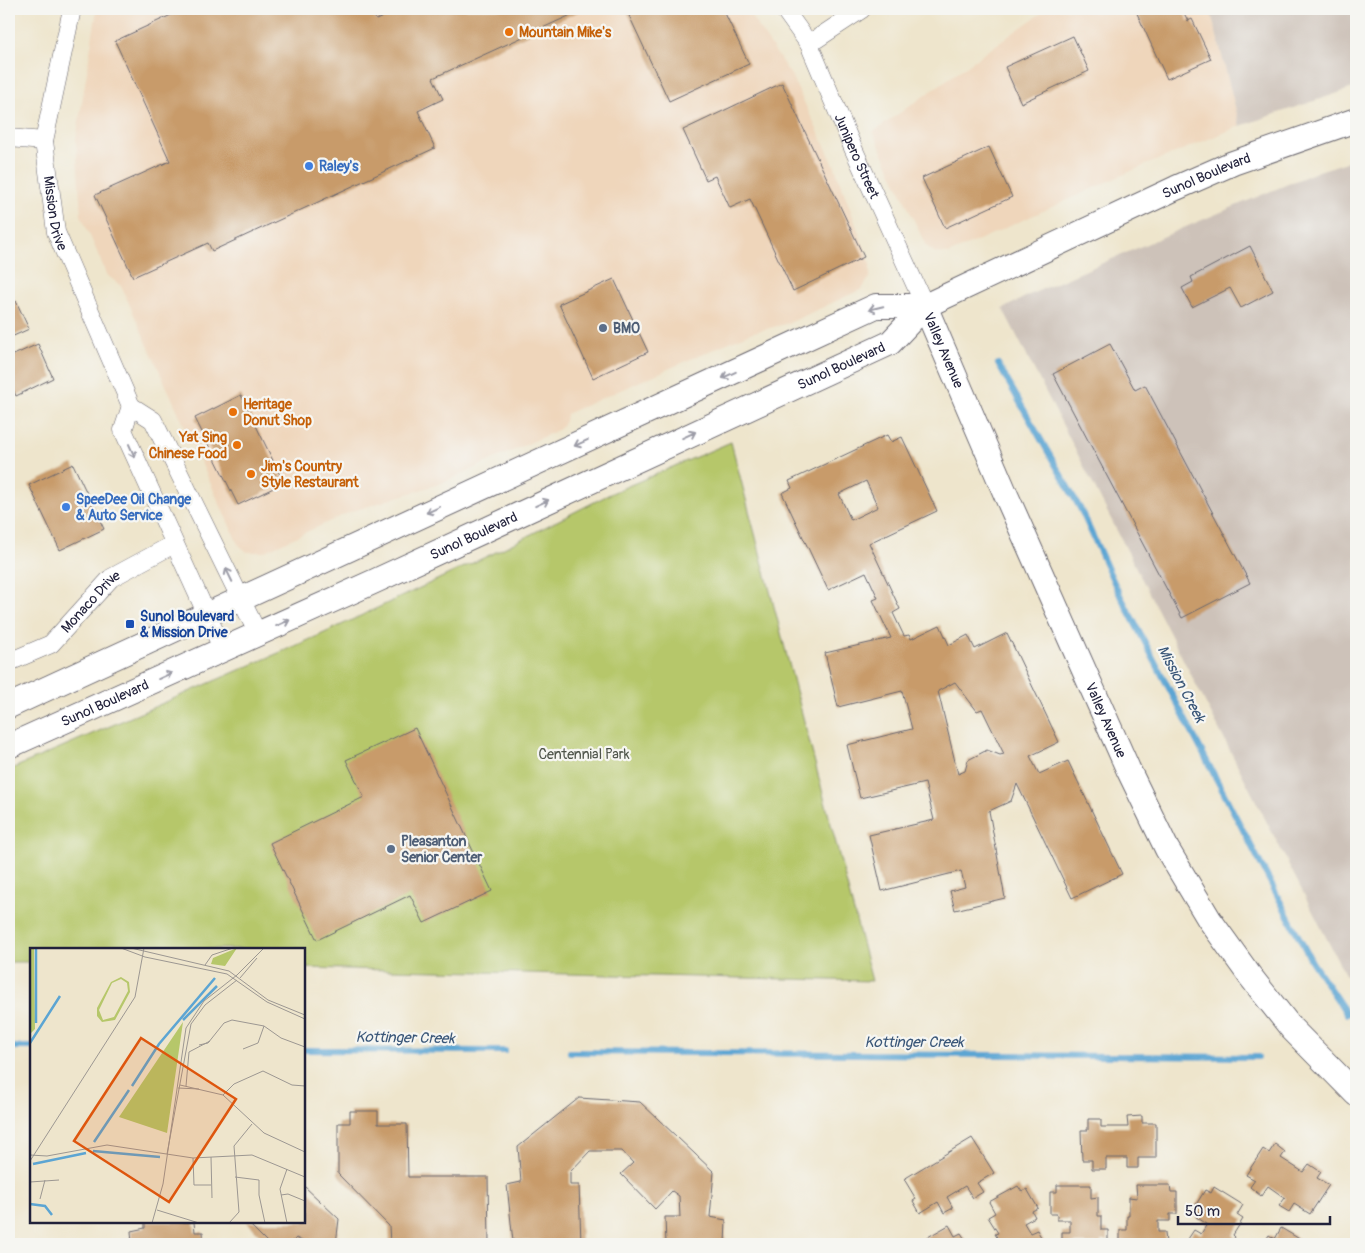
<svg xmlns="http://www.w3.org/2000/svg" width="1365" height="1253" font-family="Pangolin,sans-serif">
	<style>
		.built { fill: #efd6bb }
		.industrial { fill: #cdc2b9 }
		.green { fill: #b6c76a; stroke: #6c7452 }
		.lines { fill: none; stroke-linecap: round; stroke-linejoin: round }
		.stream { stroke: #5ca5d3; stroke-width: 6 }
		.building { fill: #c89b6b; fill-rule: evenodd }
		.street-casing { stroke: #69666e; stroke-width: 19 }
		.secondary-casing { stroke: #69666e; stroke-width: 26 }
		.street { stroke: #fff; stroke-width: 18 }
		.secondary { stroke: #fff; stroke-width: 24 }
		.oneway { stroke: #9c9ca7 }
		.food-dot { fill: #e8710a; stroke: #f6f6f2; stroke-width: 2 }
		.shop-dot { fill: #3f7fe0; stroke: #f6f6f2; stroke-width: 2 }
		.service-dot { fill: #5c6f8a; stroke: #f6f6f2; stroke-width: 2 }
		.transit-dot { fill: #1a4fb4; stroke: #f6f6f2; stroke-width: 2 }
		.labels { text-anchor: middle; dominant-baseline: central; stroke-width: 4.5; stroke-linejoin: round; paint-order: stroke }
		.food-label { font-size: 14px; font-weight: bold; fill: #c56008; stroke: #f6f6f2; text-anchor: start }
		.street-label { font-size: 14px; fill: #22223b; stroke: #f6f6f2 }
		.shop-label { font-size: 14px; font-weight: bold; fill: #366cbe; stroke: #f6f6f2; text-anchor: start }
		.service-label { font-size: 14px; font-weight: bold; fill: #4e5e75; stroke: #f6f6f2; text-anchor: start }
		.transit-label { font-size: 14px; font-weight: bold; fill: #164399; stroke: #f6f6f2; text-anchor: start }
		.park-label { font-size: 14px; fill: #4e5449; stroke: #f6f6f2 }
		.water-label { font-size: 15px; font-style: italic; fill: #395678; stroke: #f6f6f2 }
		.inset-river { fill: none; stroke: #5ca5d3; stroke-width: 2.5 }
		.inset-road { fill: none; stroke: #9c9792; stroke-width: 1 }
		.view { fill: #de560e; fill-opacity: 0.15; stroke: #de560e; stroke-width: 2.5 }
		.inset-edge { fill: none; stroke: #22223b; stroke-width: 2.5 }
	</style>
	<rect width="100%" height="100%" fill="#f6f6f2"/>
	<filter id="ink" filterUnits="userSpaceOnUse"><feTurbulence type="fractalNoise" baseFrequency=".02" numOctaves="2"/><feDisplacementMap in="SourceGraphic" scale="10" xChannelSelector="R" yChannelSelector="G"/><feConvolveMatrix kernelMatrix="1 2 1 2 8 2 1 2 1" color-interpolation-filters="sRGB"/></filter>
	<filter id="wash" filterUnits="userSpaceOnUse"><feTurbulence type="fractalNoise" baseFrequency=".0096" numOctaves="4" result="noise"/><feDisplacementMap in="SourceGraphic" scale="20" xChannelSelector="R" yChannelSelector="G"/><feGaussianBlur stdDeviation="1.12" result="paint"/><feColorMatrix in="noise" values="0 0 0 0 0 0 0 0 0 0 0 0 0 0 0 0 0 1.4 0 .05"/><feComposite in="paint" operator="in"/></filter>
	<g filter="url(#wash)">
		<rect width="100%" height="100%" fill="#eee5cc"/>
		<path class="built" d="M97 9H746L791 75 834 165 870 263V277L862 289 789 323 750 333 566 414 565 421 560 429 442 483 350 512 263 552H247L238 544 121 286 107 275 81 215 76 140Z
			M1047 9H1210L1240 126 1136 169 948 254 936 253 926 246 873 132Z"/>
		<path class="industrial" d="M1210 9H1356V87L1240 126Z
			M1356 159V980H1348L1003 309 1029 295 1188 226 1319 171Z"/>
		<path class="green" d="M731 442 872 981 304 968V949H31V962H9V770L320 635 496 552 614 492Z"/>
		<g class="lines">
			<path class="stream" d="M998 364 1081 510 1117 589 1312 962 1347 1014
				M9 1047H31
				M304 1050 505 1051
				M570 1052 1258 1057"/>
		</g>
		<g id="blocks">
			<path class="building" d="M184 9H371L376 20 400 9H584L433 78 443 99 418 111 435 148 212 251 208 243 133 277 95 195 170 161 115 41Z
				M626 9H723L749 64 669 101Z
				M1135 9H1182L1188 21 1192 19 1211 59 1167 79Z
				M1073 36 1089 71 1021 103 1005 67Z
				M782 83 864 257 793 291 750 199 730 208 715 176 706 180 683 130Z
				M989 147 1012 197 945 228 922 178Z
				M1250 246 1273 291 1241 308 1230 288 1192 307 1182 288 1193 282 1191 277Z
				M614 279 648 352 593 378 559 304Z
				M16 301 29 329 9 338V304Z
				M38 344 53 378 16 396 9 381V357Z
				M1110 344 1135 390 1145 385 1250 583 1182 618 1053 374Z
				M241 395 284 483 238 505 195 418Z
				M887 435 891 442 902 437 937 511 869 543 900 609 893 613 904 636 909 635 911 639 940 625 949 645 968 635 975 649 1007 633 1059 742 1030 756 1039 774 1068 761 1122 874 1072 898 1017 784 1011 801 989 811 1005 898 955 910 950 891 965 887 961 871 882 891 869 835 934 820 925 783 860 798 847 745 912 729 902 691 838 707 825 653 891 638 873 600 878 598 866 572 828 590 782 493 792 488 789 481ZM866 481 878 507 851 520 839 494ZM955 682 977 711 982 709 1004 754 1000 755 987 750 968 760 965 771 958 774 938 691Z
				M73 464 104 529 60 550 29 485Z
				M415 728 492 891 424 923 410 895 317 940 270 843 364 797 346 760Z
				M579 1098 640 1102 714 1172 710 1217 726 1220 725 1244H666L665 1217H680L679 1196 672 1191 655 1209 621 1174 633 1163 622 1151H590L570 1172V1185H579L581 1244H540V1240L513 1242 507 1185 521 1182 518 1147Z
				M350 1111H378V1124H407L408 1177H488L489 1244H390L389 1226 338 1174V1123H350Z
				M1142 1116V1123H1156V1158H1138V1168H1127V1158H1106V1169H1092V1160H1082L1081 1130H1088V1119H1101V1127H1128L1127 1117Z
				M972 1138 994 1173 977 1183 983 1192 973 1198 965 1186 947 1197 953 1208 944 1213 938 1202 920 1213 913 1201 916 1199 904 1179Z
				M1275 1144 1285 1152 1281 1158 1303 1172 1309 1164 1321 1172 1317 1178 1329 1185 1310 1214 1294 1204 1289 1212 1279 1206 1285 1198 1268 1186 1261 1196 1250 1187 1255 1180 1246 1175 1263 1149 1269 1153Z
				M1057 1185H1091V1198L1098 1197V1216H1101V1230H1108V1241H1101V1244H1062V1232H1070V1220H1057V1214H1050V1192H1057Z
				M1136 1185H1170L1171 1192H1177V1214H1170V1221H1158V1232H1165L1166 1244H1126V1241H1120V1230H1127V1216H1129V1197L1137 1198Z
				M304 1186 339 1219 336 1244H304V1242L296 1238 290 1244H269L247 1222H304Z
				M1018 1186 1022 1192 1027 1189 1038 1208 1032 1211 1035 1217 1024 1223 1030 1233 1037 1230 1044 1242 1041 1244H1001L995 1234 998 1233 988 1217 995 1213 989 1202Z
				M1214 1187 1243 1205 1237 1215 1243 1219 1233 1235 1235 1237 1231 1244H1189L1186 1242 1194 1230 1201 1234 1207 1224 1196 1217 1199 1212 1194 1208 1205 1190 1211 1193Z
				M145 1222H194L195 1232H203L204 1244H132L131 1231 145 1228Z
				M949 1225 955 1236 961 1233 968 1244H920L919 1242Z
				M1281 1228 1308 1244H1263L1269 1235 1275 1239Z"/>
		</g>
	</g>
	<g filter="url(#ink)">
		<use href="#blocks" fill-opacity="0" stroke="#69666e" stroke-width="1"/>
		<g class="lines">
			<g class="street-casing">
				<g id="street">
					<path id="s1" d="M72 9 44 141 56 232 131 406 153 420 258 634"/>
					<path id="s2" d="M784 9 809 44 853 148 925 306"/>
					<path d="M809 44 862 9"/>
					<path d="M9 138 44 141"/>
					<path d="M131 406 123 430 223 650"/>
					<path id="s3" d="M9 662 51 644 111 578 174 544"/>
				</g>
			</g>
			<g class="secondary-casing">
				<g id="secondary">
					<path id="s4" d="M925 306 1006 495 1128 769 1167 849 1209 919 1250 976 1292 1029 1356 1094"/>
					<path d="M9 706 876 306H925"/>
					<path id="s5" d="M9 746 373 582 890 343 925 306 1176 188 1233 163 1356 120"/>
				</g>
			</g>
			<use href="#street" class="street"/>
			<use href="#secondary" class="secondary"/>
		</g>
		<defs><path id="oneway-shaft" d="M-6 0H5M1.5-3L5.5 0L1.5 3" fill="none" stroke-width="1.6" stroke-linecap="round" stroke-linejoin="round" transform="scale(1.25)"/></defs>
		<g class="oneway">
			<use href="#oneway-shaft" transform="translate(876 308) rotate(167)"/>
			<use href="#oneway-shaft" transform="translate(729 375) rotate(155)"/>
			<use href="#oneway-shaft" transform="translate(689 435) rotate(-25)"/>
			<use href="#oneway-shaft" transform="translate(581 443) rotate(156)"/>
			<use href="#oneway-shaft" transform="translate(132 451) rotate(66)"/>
			<use href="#oneway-shaft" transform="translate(542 503) rotate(-25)"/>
			<use href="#oneway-shaft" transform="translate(433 510) rotate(156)"/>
			<use href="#oneway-shaft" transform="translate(229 575) rotate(-116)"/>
			<use href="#oneway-shaft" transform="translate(283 623) rotate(-24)"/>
			<use href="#oneway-shaft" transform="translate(165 676) rotate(-24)"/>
		</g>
	</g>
	<g class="food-dot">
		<circle cx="509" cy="32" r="5"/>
		<circle cx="233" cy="412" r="5"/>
		<circle cx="237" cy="445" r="5"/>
		<circle cx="251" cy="474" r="5"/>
	</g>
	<g class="shop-dot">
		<circle cx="309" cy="166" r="5"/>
		<circle cx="66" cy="507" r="5"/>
	</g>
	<g class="service-dot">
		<circle cx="603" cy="328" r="5"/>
		<circle cx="391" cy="849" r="5"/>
	</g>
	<rect class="transit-dot" x="125" y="619" width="10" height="10" rx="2.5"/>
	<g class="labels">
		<g class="food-label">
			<text x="519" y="32">Mountain Mike's</text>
			<text x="243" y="404">Heritage<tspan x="243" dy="16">Donut Shop</tspan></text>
			<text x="227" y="437" text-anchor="end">Yat Sing<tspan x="227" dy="16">Chinese Food</tspan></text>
			<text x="261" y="466">Jim's Country<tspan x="261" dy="16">Style Restaurant</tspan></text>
		</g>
		<g class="street-label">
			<text stroke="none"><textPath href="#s2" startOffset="165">Junipero Street</textPath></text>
			<text stroke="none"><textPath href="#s5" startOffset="1330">Sunol Boulevard</textPath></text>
			<text stroke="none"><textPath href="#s1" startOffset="208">Mission Drive</textPath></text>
			<text stroke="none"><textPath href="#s4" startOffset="48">Valley Avenue</textPath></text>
			<text stroke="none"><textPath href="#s5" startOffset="915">Sunol Boulevard</textPath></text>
			<text stroke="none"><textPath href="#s5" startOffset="510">Sunol Boulevard</textPath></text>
			<text stroke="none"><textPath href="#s3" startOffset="104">Monaco Drive</textPath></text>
			<text stroke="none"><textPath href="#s5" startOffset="105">Sunol Boulevard</textPath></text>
			<text stroke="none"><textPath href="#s4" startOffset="452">Valley Avenue</textPath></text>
		</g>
		<g class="shop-label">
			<text x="319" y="166">Raley's</text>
			<text x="76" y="499">SpeeDee Oil Change<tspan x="76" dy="16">&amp; Auto Service</tspan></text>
		</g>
		<g class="service-label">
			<text x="613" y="328">BMO</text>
			<text x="401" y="841">Pleasanton<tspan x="401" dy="16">Senior Center</tspan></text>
		</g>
		<g class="transit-label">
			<text x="140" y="616">Sunol Boulevard<tspan x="140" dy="16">&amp; Mission Drive</tspan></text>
		</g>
		<g class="park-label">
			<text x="584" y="754">Centennial Park</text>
		</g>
		<g class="water-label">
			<text transform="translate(1181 684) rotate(62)">Mission Creek</text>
			<text transform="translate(405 1038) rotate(1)">Kottinger Creek</text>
			<text x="914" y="1042">Kottinger Creek</text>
		</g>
	</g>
	<g transform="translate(30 948)">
		<rect width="275" height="275" fill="#eee5cc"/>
		<path d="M0 0H4L5 81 0 86ZM207 0 195 18 181 16 183 10ZM91 29 99 34 100 44 85 72 72 74 67 68V60L81 34ZM91 31 97 35 98 43 84 69 73 72 69 62 82 35ZM153 74 137 185 89 169Z" fill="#b6c76a" fill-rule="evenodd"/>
		<path class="inset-river" d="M6 0V75M153 72 187 38M0 95 30 48M102 138 129 96 185 30M64 194 99 142M63 203 130 209M3 216 56 205M0 256 15 258 22 267"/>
		<path class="inset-road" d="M91 0 115 9 197 26 237 54 275 71M101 0 199 23 238 52 275 67M175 17 182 7 203 0M207 27 234 0M210 30 227 10M169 97 178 95 194 75 202 72 234 78 251 90 275 99M213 101 228 95 234 78M150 137 193 147 234 185 275 204M156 138 159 104 180 93M148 140 169 141M193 147 204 136 233 123 262 137 275 138M137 206 161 76 175 57 207 32M0 207 17 208 77 197 163 210 222 207 275 229M181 209 182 250M163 210 164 237H181M0 213 105 49 114 0M257 221 250 241 257 275M205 229 229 232V247L235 275M0 234 29 232M251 247 258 246 275 253M10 251 15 232M127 262 169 275M122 275 133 236 156 80 174 53 207 27M199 275 209 264 204 198 222 176"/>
		<path class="view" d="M111 90 206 151 139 254 44 193Z"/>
		<rect width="275" height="275" class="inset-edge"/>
	</g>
	<rect width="1365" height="1253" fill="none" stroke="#f6f6f2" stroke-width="30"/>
	<path d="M1178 1216v8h152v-8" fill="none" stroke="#22223b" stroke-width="2.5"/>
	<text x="1185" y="1216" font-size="15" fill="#22223b" stroke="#f6f6f2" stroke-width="4" paint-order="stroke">50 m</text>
</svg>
